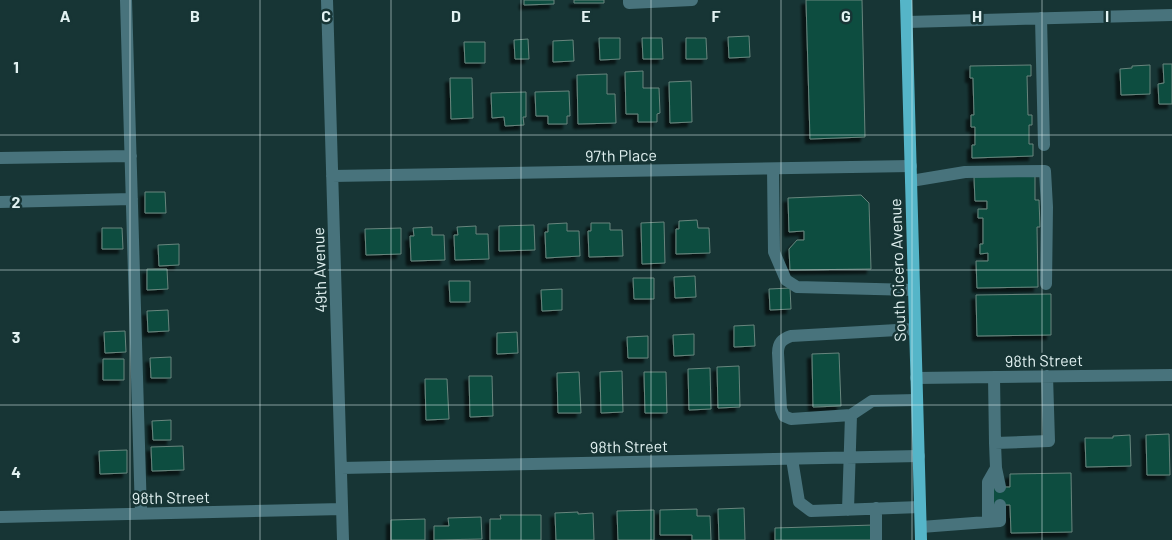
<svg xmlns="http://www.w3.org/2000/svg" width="1172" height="540" font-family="Barlow,sans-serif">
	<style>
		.building { fill: #0c4e41; stroke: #68857d; filter: url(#shadow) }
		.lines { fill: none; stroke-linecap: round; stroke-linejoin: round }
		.minor { stroke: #48737c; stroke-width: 12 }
		.major { stroke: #55b5c8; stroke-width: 12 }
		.grid { fill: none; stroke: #e2f2f2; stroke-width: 1; stroke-opacity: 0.55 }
		.labels { text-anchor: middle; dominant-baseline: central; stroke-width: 5; stroke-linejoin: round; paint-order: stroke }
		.street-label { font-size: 16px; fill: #e2f2f2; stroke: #173535 }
		.grid-label { font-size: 16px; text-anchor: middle; font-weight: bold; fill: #e2f2f2; stroke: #173535; stroke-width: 5; stroke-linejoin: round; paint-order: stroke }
	</style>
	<defs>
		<filter id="shadow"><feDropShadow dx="-4.5" dy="4.5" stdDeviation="1" flood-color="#0009"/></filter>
	</defs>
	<rect width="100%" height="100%" fill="#173535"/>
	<path class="building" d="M524 0H554V4L524 5Z
		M574 0H604V3H574Z
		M806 0H862L865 137 810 139Z
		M749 36 750 57 729 58 728 37Z
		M599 38H620V59L600 60Z
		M642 38H662L663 59H643Z
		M686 38H706L707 59H686Z
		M528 39 529 59H515L514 40Z
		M573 40 574 61 553 62V41Z
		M464 42H485V63H465Z
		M1163 64H1172V104H1159L1158 84 1164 83Z
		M1031 65V76H1027L1028 115H1032V125H1029V144H1033V156L972 158V145H975V127H971V115H974L973 78H970V66Z
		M1150 65V94L1121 95 1120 69 1132 68V66Z
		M643 71V88H659L660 113 657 114V122H638V114H626L625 72Z
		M607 74V94H615L616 123 578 124 577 75Z
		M450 78H472L473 118 451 119Z
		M691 81 692 122 670 123 669 82Z
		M569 91 570 116H567V124H548V116H536L535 92Z
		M526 92V117H523L524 125 505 126 504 117 492 118 491 93Z
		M1035 176V200H1039L1040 227H1037L1038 287 977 288 976 261H988V253L980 254V244H983V218H978V209H987V201H975L974 177Z
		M145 192H165L166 213H145Z
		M861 195 869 203 871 269 790 270 789 249 797 240H804V231L789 232 788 198Z
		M697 220 698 228H709L710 253 676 254V229H679V221Z
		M664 222 665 263 642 264 641 223Z
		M567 223V231H579L580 256 546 258 545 232H548V224Z
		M591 223H610V230H622L623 256 589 257 588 231H591Z
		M534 225 535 250 499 251V226Z
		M476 226V234H488L489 259 455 260 454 235H458L457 227Z
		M432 227V235H444L445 260 411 261 410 236H414L413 228Z
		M102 228H122L123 249H102Z
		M401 228V254L366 255 365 229Z
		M179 244V265L159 266 158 245Z
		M147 269H167L168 289 147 290Z
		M695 276 696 297 675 298 674 277Z
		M633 278H654V299H634Z
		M449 281H470V302H450Z
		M790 288 791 309 770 310 769 289Z
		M562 289V310L542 311 541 290Z
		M1051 294V335L977 336 976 295Z
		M168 310 169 331 148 332 147 311Z
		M754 325 755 346 734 347V326Z
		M125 331 126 352 105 353 104 332Z
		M517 332 518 353 497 354V333Z
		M694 334V355L674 356 673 335Z
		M648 336V358H628L627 337Z
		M839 353 841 406 813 407 812 354Z
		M171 357V378H151L150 358Z
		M103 359H124V380H103Z
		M739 366 740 407 718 408 717 367Z
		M710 368 711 409 689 410 688 369Z
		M622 371 623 412 601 413 600 372Z
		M579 372 581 413H558L557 373Z
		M644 372H666L667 413H645Z
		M469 376H492L493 416 470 417Z
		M425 379H447L449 419 426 420Z
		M171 420V440H153L152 421Z
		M1169 434 1170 475H1147L1146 435Z
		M1130 435 1131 466 1086 467 1085 438H1113V436Z
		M183 446 184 470 152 471 151 447Z
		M127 450V473L100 474 99 451Z
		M1071 473 1072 532 1011 533 1010 505H992L991 487H1010V474Z
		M744 508 745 540H719L718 509Z
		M697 509V516H710L711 540H692V535H660V510Z
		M654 510V540H618L617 511Z
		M578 512V514L593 513 594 540H556L555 513Z
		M500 515H541V540H490V519H501Z
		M481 517 482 539 434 540V526H449L448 518Z
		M425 519V540H391V520Z
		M874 525V540H775V528Z"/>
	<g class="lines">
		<path class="minor" d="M126 0 141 514
			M327 0 343 540
			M629 0V3L692 0
			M1041 18 1044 145
			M907 22 1172 15
			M0 158 131 156
			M773 169 774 252 786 280 797 287 914 290
			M332 176 911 166
			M911 181 965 172 1045 171 1047 207 1046 284
			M0 202 132 199
			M915 329 791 336C782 339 778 343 778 353L781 409 784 416 791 419 851 415 872 401 917 400
			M994 377 995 443
			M916 378 1172 375
			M792 459 799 502 811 511 920 507
			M341 468 919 456
			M1000 487 996 468 995 443 1049 441 1047 376
			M876 508V540
			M848 510 851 415
			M0 517 342 509
			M988 522V482L996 468
			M921 527 1000 521V505"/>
		<path class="major" d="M906 0 921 540"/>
	</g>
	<path class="grid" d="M130 0V540M260 0V540M391 0V540M521 0V540M651 0V540M781 0V540M912 0V540M1042 0V540M0 135H1172M0 270H1172M0 405H1172"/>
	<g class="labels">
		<g class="street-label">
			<text transform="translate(621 155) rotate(-1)">97th Place</text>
			<text transform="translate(319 270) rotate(-92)">49th Avenue</text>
			<text transform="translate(897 270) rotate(-92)">South Cicero Avenue</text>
			<text transform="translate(1044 360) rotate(-1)">98th Street</text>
			<text transform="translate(629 446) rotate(-1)">98th Street</text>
			<text transform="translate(171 497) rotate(-1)">98th Street</text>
		</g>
	</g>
	<g class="grid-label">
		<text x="65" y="22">A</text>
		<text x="195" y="22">B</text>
		<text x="326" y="22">C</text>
		<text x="456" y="22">D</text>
		<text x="586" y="22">E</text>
		<text x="716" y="22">F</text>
		<text x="846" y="22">G</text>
		<text x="977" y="22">H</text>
		<text x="1107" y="22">I</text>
		<text x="16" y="73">1</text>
		<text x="16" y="208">2</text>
		<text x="16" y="343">3</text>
		<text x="16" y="478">4</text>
	</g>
</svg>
